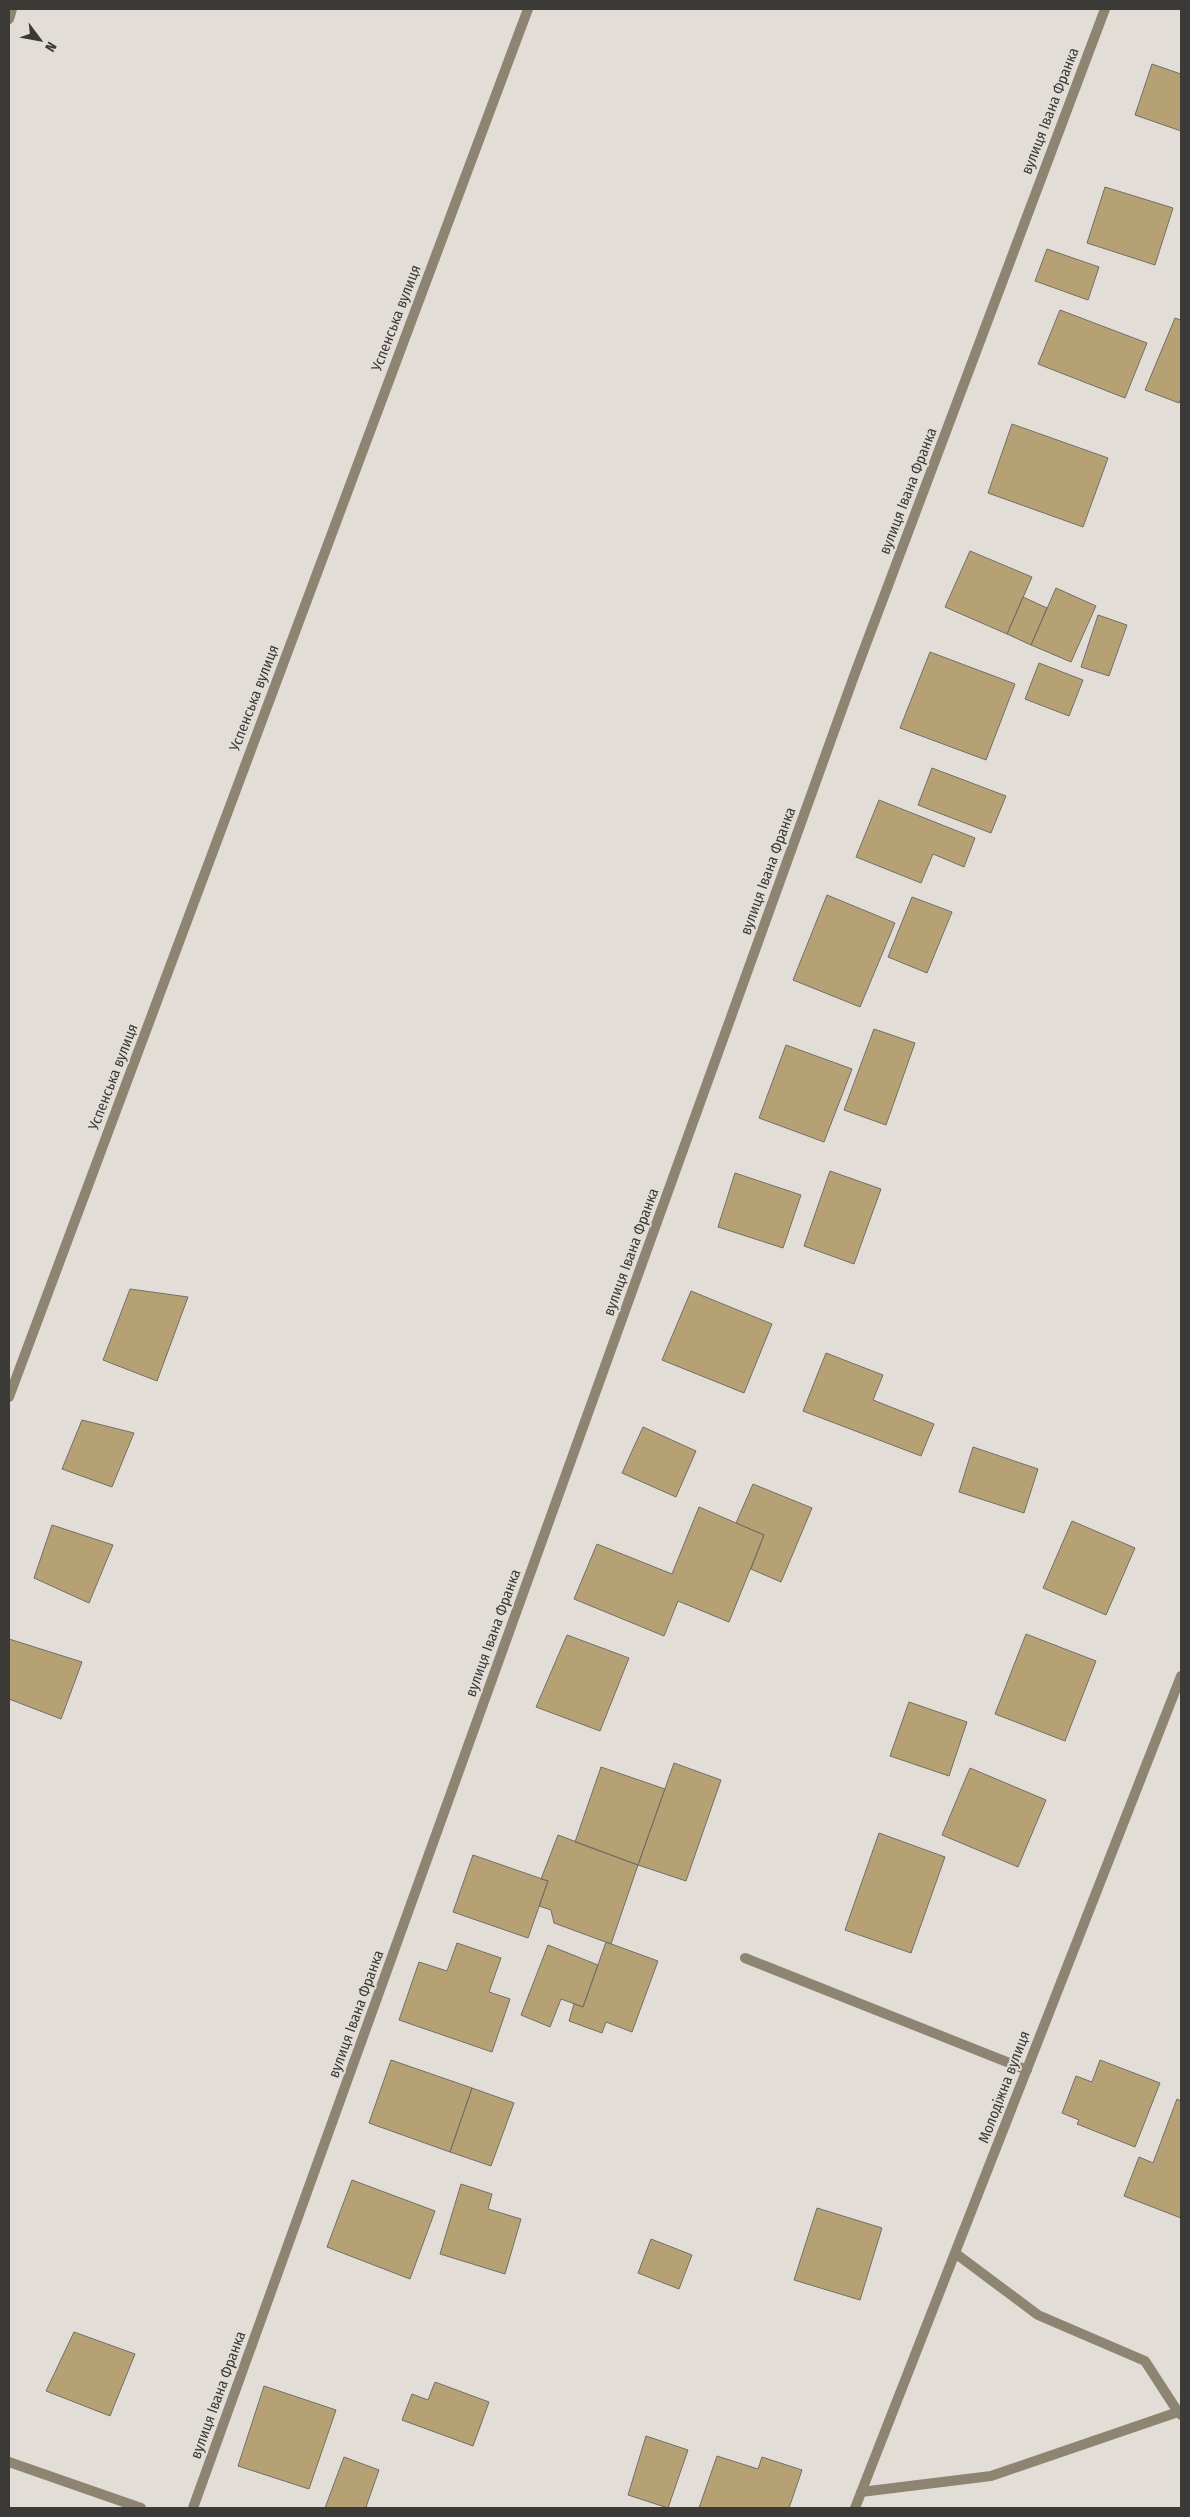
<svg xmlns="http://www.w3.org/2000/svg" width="1190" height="2517" font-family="'Fira Sans Condensed',sans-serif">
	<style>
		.building { fill: #b6a175; stroke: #726f68 }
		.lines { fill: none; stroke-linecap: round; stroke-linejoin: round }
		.minor { stroke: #8d8472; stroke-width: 10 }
		.tertiary { stroke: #8d8472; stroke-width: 10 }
		.labels { text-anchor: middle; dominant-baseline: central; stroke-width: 4; stroke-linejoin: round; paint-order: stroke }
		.street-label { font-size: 15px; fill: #3b3a37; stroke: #e2ded7 }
	</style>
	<rect width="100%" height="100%" fill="#e2ded7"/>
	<path class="building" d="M1152 64 1181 74V131L1135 115Z
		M1105 187 1173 208 1155 265 1087 243Z
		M1047 249 1099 267 1088 300 1035 281Z
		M1060 310 1147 343 1125 398 1038 364Z
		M1175 318 1181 320V398L1179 403 1145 390Z
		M1012 424 1108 458 1083 527 988 493Z
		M970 551 1032 577 1007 634 945 607Z
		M1056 588 1096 606 1071 662 1031 645Z
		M1023 597 1047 608 1031 645 1007 634Z
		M1098 615 1127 625 1109 676 1081 667Z
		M930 652 1015 684 986 760 900 728Z
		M1039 663 1083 680 1069 716 1025 699Z
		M932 768 1006 796 991 833 918 805Z
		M879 800 975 838 964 867 933 854 921 883 856 857Z
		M827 895 895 923 860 1007 793 980Z
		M912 897 952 912 927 973 888 957Z
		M874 1029 915 1043 886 1125 844 1110Z
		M786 1045 852 1069 824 1142 759 1118Z
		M830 1171 881 1189 854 1264 804 1246Z
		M735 1173 801 1195 783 1248 718 1227Z
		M130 1289 188 1297 157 1381 103 1360Z
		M691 1291 772 1324 744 1393 662 1360Z
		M826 1353 883 1375 873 1400 934 1424 921 1456 803 1411Z
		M82 1420 134 1433 112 1487 62 1469Z
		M643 1427 696 1451 676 1497 622 1473Z
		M973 1447 1038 1469 1024 1513 959 1492Z
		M753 1484 812 1508 781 1582 751 1569 764 1535 736 1523Z
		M699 1507 764 1535 729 1622 678 1601 664 1636 574 1599 597 1544 672 1574Z
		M1072 1521 1135 1548 1106 1615 1043 1588Z
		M52 1525 113 1545 89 1603 34 1578Z
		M1026 1634 1096 1661 1065 1741 995 1714Z
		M567 1635 629 1658 600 1731 536 1707Z
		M9 1639 82 1662 61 1719 9 1699Z
		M909 1702 967 1722 949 1776 890 1756Z
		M674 1763 721 1780 686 1881 638 1865Z
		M601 1767 665 1789 638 1865 575 1842Z
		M970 1768 1046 1800 1018 1867 942 1835Z
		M879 1833 945 1857 911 1953 845 1930Z
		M558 1835 638 1865 611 1944 554 1923 551 1910 539 1906 548 1881 541 1879Z
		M473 1855 548 1881 528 1938 453 1912Z
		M606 1942 658 1961 632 2032 606 2022 602 2033 569 2021 574 2004 583 2007Z
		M457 1943 501 1958 489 1992 510 1999 492 2052 399 2020 419 1962 447 1971Z
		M548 1945 598 1965 583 2007 561 1999 550 2027 521 2015Z
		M391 2060 472 2088 450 2152 369 2123Z
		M1100 2060 1160 2083 1135 2147 1077 2124 1079 2120 1062 2113 1076 2076 1092 2082Z
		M472 2088 514 2103 491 2166 450 2152Z
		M1177 2099 1181 2101V2218L1124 2196 1139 2157 1153 2163Z
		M352 2180 435 2211 410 2279 327 2247Z
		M461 2184 492 2194 488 2209 521 2219 505 2274 440 2254Z
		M817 2208 882 2228 860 2300 794 2280Z
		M651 2239 692 2255 679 2289 638 2273Z
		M74 2332 135 2354 110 2416 46 2391Z
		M435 2382 489 2402 473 2446 402 2420 412 2394 428 2400Z
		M264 2386 336 2410 309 2489 238 2466Z
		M646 2436 688 2450 668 2508 628 2495Z
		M717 2456 758 2469 762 2457 802 2470 789 2508H699Z
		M344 2457 379 2470 366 2507 370 2508H325Z"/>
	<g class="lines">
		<path class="minor" d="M9 19 12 9
			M745 1958 1027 2070
			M955 2253 1038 2315 1145 2361 1178 2412
			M9 2462 141 2508
			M861 2492 991 2476 1178 2412 1181 2415
			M193 2508 854 676 1105 9
			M855 2508 1181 1676"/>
		<path class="tertiary" d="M9 1397 528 9"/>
	</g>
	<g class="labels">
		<g class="street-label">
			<text transform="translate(1050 111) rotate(-69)">вулиця Івана Франка</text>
			<text transform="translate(396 318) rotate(-69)">Успенська вулиця</text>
			<text transform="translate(908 491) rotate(-69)">вулиця Івана Франка</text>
			<text transform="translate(254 698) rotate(-69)">Успенська вулиця</text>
			<text transform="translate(768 871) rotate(-70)">вулиця Івана Франка</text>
			<text transform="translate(113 1077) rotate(-69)">Успенська вулиця</text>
			<text transform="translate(631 1252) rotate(-70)">вулиця Івана Франка</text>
			<text transform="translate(493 1633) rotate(-70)">вулиця Івана Франка</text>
			<text transform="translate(356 2014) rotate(-70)">вулиця Івана Франка</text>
			<text transform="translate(1004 2087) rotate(-69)">Молодіжна вулиця</text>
			<text transform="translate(218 2395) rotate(-70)">вулиця Івана Франка</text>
		</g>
	</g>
	<rect width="1190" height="2517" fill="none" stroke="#3b3a37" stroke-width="20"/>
	<g transform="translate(40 40) rotate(122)" stroke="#e2ded7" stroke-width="4" paint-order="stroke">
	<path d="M0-4L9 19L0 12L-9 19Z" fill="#3b3a37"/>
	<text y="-8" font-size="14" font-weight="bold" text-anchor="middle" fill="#3b3a37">N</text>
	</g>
</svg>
